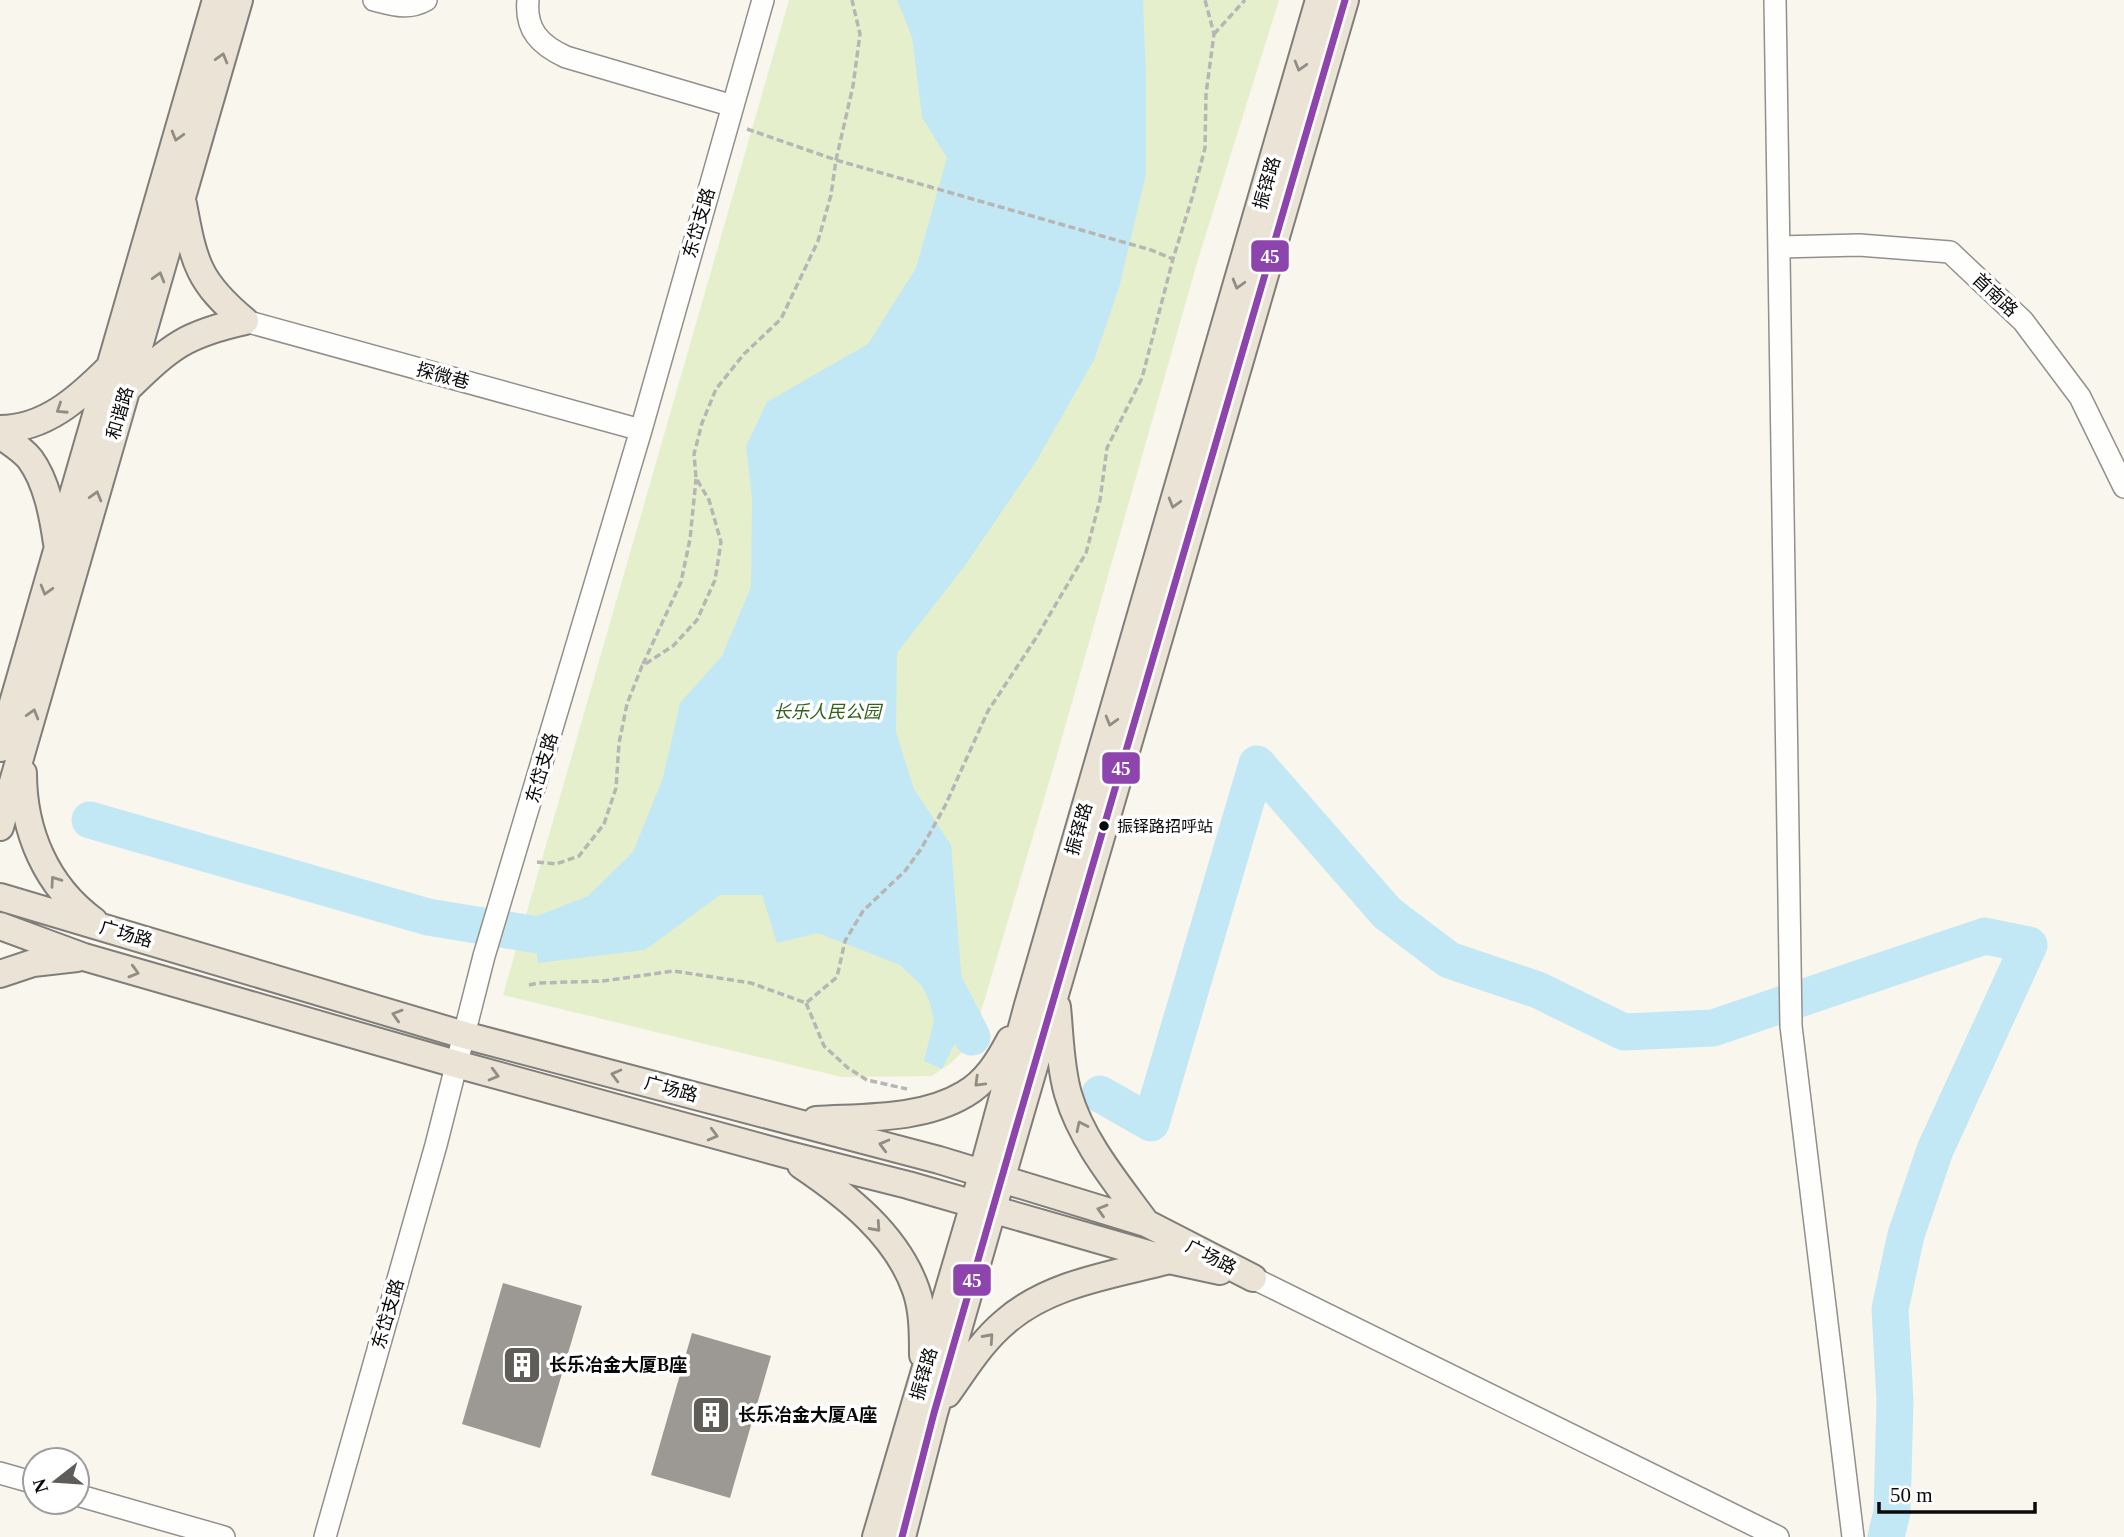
<svg xmlns="http://www.w3.org/2000/svg" width="2124" height="1537" font-family="'Times New Roman','Noto Sans SC',serif">
	<style>
		.green { fill: #e5efcc }
		.water { fill: #c2e8f5 }
		.lines { fill: none; stroke-linecap: round; stroke-linejoin: round }
		.river { stroke: #c2e8f5; stroke-width: 37 }
		.building { fill: #9c9893 }
		.minor-casing { stroke: #92908c; stroke-width: 24 }
		.major-casing { stroke: #7f7e7a; stroke-width: 30 }
		.path { stroke: #b7b6b5; stroke-width: 3.5; stroke-dasharray: 7 3.5; stroke-linecap: butt }
		.minor { stroke: #fefefc; stroke-width: 21 }
		.major { stroke: #ebe4d6; stroke-width: 26 }
		.bus-1-casing { stroke: #fff; stroke-width: 12 }
		.bus-1 { stroke: #8e44ad; stroke-width: 7 }
		.oneway { stroke: #918d84 }
		.bus-dot { fill: #0a0a0a; stroke: #fff; stroke-width: 2.5 }
		.labels { text-anchor: middle; dominant-baseline: central; stroke-width: 7; stroke-linejoin: round; paint-order: stroke }
		.bus-label { font-size: 16px; fill: #0a0a0a; stroke: #fff; text-anchor: start }
		.street-label { font-size: 18px; fill: #0a0a0a; stroke: #fff }
		.park-label { font-size: 18px; font-style: italic; fill: #30621a; stroke: #fff }
		.poi-label { font-size: 18px; font-weight: bold; fill: #0a0a0a; stroke: #fff; text-anchor: start }
		.line-badge { stroke: #fff; stroke-width: 2.5 }
		.badge-label { font-size: 19px; text-anchor: middle; font-weight: bold; fill: #fff }
	</style>
	<rect width="100%" height="100%" fill="#f9f6ed"/>
	<path class="green" d="M789 0H1279L1197 263 1055 762 980 1015 972 1037 963 1051 951 1063 932 1076 842 1077 503 995Z"/>
	<path class="water" d="M897 0H1143L1146 75V174L1119 288 1094 360 1037 460 966 564 897 653 896 732 914 789 951 845 965 1023 942 1069 924 1061 934 1021 930 1003 922 986 900 965 818 933 777 943 762 895H720L645 950 538 963 532 918 588 896 633 852 663 778 680 703 722 656 751 587 752 498 746 446 767 402 868 344 916 268 947 158 922 117 912 37Z"/>
	<g class="lines">
		<path class="river" d="M90 820 428 917 538 935 584 924
			M941 977 972 1037
			M1100 1094 1151 1123 1257 764 1387 913 1449 960 1538 990 1624 1032 1713 1028 1985 936 2029 945 1935 1150 1906 1235 1890 1309 1895 1401 1892 1512 1886 1537"/>
	</g>
	<path class="building" d="M503 1283 582 1306 540 1448 462 1424Z
		M692 1333 771 1356 730 1498 651 1475Z"/>
	<g class="lines">
		<g class="minor-casing">
			<path id="minor" d="M374 0C394 5 408 10 426 0
				M528 0C525 30 540 45 566 57L733 106
				M1775 0 1791 1026 1853 1537
				M1779 247 1859 245 1950 252 2023 321 2080 397 2124 487
				M245 321 641 430
				M1253 1278 1778 1537
				M0 1473 35 1483
				M77 1495 224 1537
				M325 1537 436 1145 484 956 641 430 763 0"/>
		</g>
		<g class="major-casing">
			<path id="major" d="M183 204C194 263 198 282 245 321
				M128 388C171 346 186 334 245 321
				M0 429C45 429 79 398 109 368
				M0 435C10 442 22 449 30 459 47 482 53 516 57 543
				M0 748 216 0
				M23 773C23 831 46 886 94 921
				M0 827 239 0
				M0 897 464 1035 939 1160 1146 1223 1253 1278
				M0 926 84 957 456 1064 785 1154 908 1185 1169 1260 1220 1271
				M0 974 33 963 77 958
				M1057 1007C1060 1036 1060 1066 1068 1094 1082 1142 1117 1183 1146 1223
				M816 1120C864 1117 922 1120 965 1094 986 1082 999 1061 1010 1040
				M801 1165C847 1196 897 1235 916 1290 923 1310 923 1334 923 1355
				M947 1394C965 1369 981 1342 1005 1322 1048 1284 1111 1275 1166 1261
				M876 1537 974 1204 1028 1005 1319 0
				M902 1537 934 1413 1014 1135 1345 0"/>
		</g>
		<path class="path" d="M1214 34 1245 0
			M747 129 836 160 1151 250 1173 259
			M643 664 681 582 690 539 696 479
			M537 862 556 864 579 856 604 824 616 788 619 743 627 704 642 666 673 646 697 620 715 580 721 542 709 500 696 478 694 454 702 423 716 389 744 354 781 319 818 241 831 195 836 160 853 86 860 34 852 0
			M529 985 538 983 603 981 674 971 751 983 806 1003 837 977 845 941 863 911 905 871 921 849 945 806 988 711 1036 638 1086 553 1100 500 1107 448 1142 378 1173 259 1192 198 1205 148 1206 94 1214 34 1205 0
			M806 1003 824 1046 848 1068 867 1080 907 1089"/>
		<use href="#minor" class="minor"/>
		<use href="#major" class="major"/>
		<g class="bus-1-casing">
			<path id="bus-1" d="M902 1537 934 1413 1014 1135 1345 0"/>
		</g>
		<use href="#bus-1" class="bus-1"/>
	</g>
	<defs><path id="oneway-chevron" d="M-2-3.5L2.5 0L-2 3.5" fill="none" stroke-width="1.6" stroke-linecap="round" stroke-linejoin="round" transform="scale(1.75)"/></defs>
	<g class="oneway">
		<use href="#oneway-chevron" transform="translate(222 58) rotate(-74)"/>
		<use href="#oneway-chevron" transform="translate(1300 66) rotate(106)"/>
		<use href="#oneway-chevron" transform="translate(177 136) rotate(106)"/>
		<use href="#oneway-chevron" transform="translate(159 277) rotate(-74)"/>
		<use href="#oneway-chevron" transform="translate(1238 284) rotate(106)"/>
		<use href="#oneway-chevron" transform="translate(61 409) rotate(147)"/>
		<use href="#oneway-chevron" transform="translate(96 496) rotate(-74)"/>
		<use href="#oneway-chevron" transform="translate(1174 503) rotate(106)"/>
		<use href="#oneway-chevron" transform="translate(46 590) rotate(106)"/>
		<use href="#oneway-chevron" transform="translate(33 714) rotate(-74)"/>
		<use href="#oneway-chevron" transform="translate(1111 721) rotate(106)"/>
		<use href="#oneway-chevron" transform="translate(55 881) rotate(-125)"/>
		<use href="#oneway-chevron" transform="translate(134 972) rotate(16)"/>
		<use href="#oneway-chevron" transform="translate(397 1015) rotate(-163)"/>
		<use href="#oneway-chevron" transform="translate(494 1075) rotate(15)"/>
		<use href="#oneway-chevron" transform="translate(616 1075) rotate(-165)"/>
		<use href="#oneway-chevron" transform="translate(979 1082) rotate(136)"/>
		<use href="#oneway-chevron" transform="translate(1081 1126) rotate(-116)"/>
		<use href="#oneway-chevron" transform="translate(713 1135) rotate(15)"/>
		<use href="#oneway-chevron" transform="translate(884 1145) rotate(-165)"/>
		<use href="#oneway-chevron" transform="translate(1102 1210) rotate(-163)"/>
		<use href="#oneway-chevron" transform="translate(876 1227) rotate(48)"/>
		<use href="#oneway-chevron" transform="translate(989 1338) rotate(-48)"/>
	</g>
	<defs>
		<g id="building-square" transform="scale(2.0125)"><rect x="-9" y="-9" width="18" height="18" rx="4" fill="#5e5d59" stroke="#fff"/><path d="M-4-6H4V6H1V3H-1V6H-4ZM-2.5-4.3h1.7v1.8h-1.7ZM.8-4.3h1.7v1.8H.8ZM-2.5-1h1.7V.8h-1.7ZM.8-1h1.7V.8H.8Z" fill="#fff"/></g>
	</defs>
	<g fill-rule="evenodd">
		<use href="#building-square" x="522" y="1365"/>
		<use href="#building-square" x="711" y="1415"/>
	</g>
	<circle class="bus-dot" cx="1104" cy="826" r="6"/>
	<g class="labels">
		<g class="bus-label">
			<text x="1117" y="826">振铎路招呼站</text>
		</g>
		<g class="street-label">
			<text transform="translate(1267 183) rotate(-74)">振铎路</text>
			<text transform="translate(699 223) rotate(-74)">东岱支路</text>
			<text transform="translate(1995 295) rotate(43)">首南路</text>
			<text transform="translate(443 376) rotate(15)">探微巷</text>
			<text transform="translate(120 413) rotate(-74)">和谐路</text>
			<text transform="translate(542 768) rotate(-74)">东岱支路</text>
			<text transform="translate(1079 829) rotate(-74)">振铎路</text>
			<text transform="translate(126 934) rotate(16)">广场路</text>
			<text transform="translate(671 1089) rotate(15)">广场路</text>
			<text transform="translate(1211 1257) rotate(27)">广场路</text>
			<text transform="translate(388 1314) rotate(-74)">东岱支路</text>
			<text transform="translate(924 1374) rotate(-74)">振铎路</text>
		</g>
		<g class="park-label">
			<text x="827" y="712">长乐人民公园</text>
		</g>
		<g class="poi-label">
			<text x="549" y="1365">长乐冶金大厦B座</text>
			<text x="738" y="1415">长乐冶金大厦A座</text>
		</g>
	</g>
	<g class="line-badge">
		<rect x="1250" y="239" width="40" height="34" rx="7" fill="#8e44ad"/>
		<rect x="1101" y="751" width="40" height="34" rx="7" fill="#8e44ad"/>
		<rect x="952" y="1263" width="40" height="34" rx="7" fill="#8e44ad"/>
	</g>
	<g class="badge-label">
		<text x="1270" y="263">45</text>
		<text x="1121" y="775">45</text>
		<text x="972" y="1287">45</text>
	</g>
	<g transform="translate(56 1481) rotate(253)"><circle r="33" fill="#ffffff" stroke="#9d9d9d" stroke-width="2"/>
	<path d="M0-5L12 26L0 18L-12 26Z" fill="#5e5d59"/>
	<text y="-10" font-size="19" font-weight="bold" text-anchor="middle" fill="#0a0a0a">N</text>
	</g>
	<path d="M1879 1502v10h156v-10" fill="none" stroke="#0a0a0a" stroke-width="3.5"/>
	<text x="1890" y="1502" font-size="21" fill="#0a0a0a" stroke="#ffffff" stroke-width="5" paint-order="stroke">50 m</text>
</svg>
